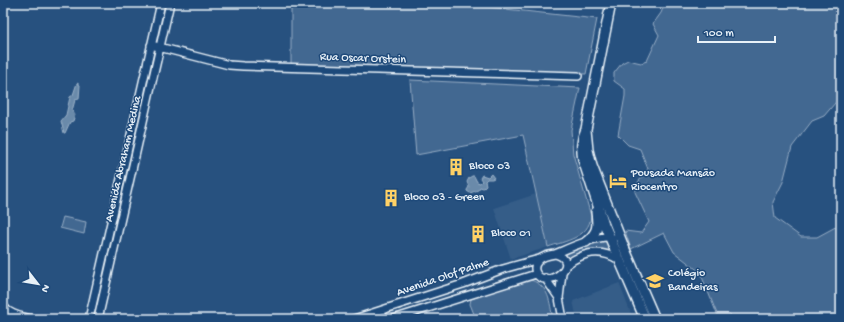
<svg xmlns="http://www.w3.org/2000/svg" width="844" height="322" font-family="'Gochi Hand',sans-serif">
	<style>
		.built { fill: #355d88 }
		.green { fill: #436891; stroke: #96acc4 }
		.water { fill: #6b8aaa; stroke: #9db3c9 }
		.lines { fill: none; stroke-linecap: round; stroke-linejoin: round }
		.stream { stroke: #9db3c9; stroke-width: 1.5 }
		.minor-casing { stroke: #e8f1f8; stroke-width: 10 }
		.major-casing { stroke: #e8f1f8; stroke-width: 12 }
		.minor { stroke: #1f4a7a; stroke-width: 7 }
		.major { stroke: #1f4a7a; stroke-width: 9 }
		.labels { text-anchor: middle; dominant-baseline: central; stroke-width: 3; stroke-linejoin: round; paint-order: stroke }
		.street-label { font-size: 12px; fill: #e8f1f8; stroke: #1f4a7a }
		.poi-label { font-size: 12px; fill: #e8f1f8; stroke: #1f4a7a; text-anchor: start }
	</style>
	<rect width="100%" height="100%" fill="#27517f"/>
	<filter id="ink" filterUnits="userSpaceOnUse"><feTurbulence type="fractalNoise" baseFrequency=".025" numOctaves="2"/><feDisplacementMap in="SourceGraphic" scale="8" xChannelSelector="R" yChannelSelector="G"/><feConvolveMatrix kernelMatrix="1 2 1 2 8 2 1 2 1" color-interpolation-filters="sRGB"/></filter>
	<g filter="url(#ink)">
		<path class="built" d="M536 194 548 247 511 259 494 208Z
			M619 283 633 319H577L573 301Z"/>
		<path class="green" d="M291 3H450L597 19 586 74 291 64Z
			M665 3H841V96L824 116 812 121 792 147 783 182 773 202 775 218 801 237H817L841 224V319H732L730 314H717L700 272 674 252 664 233 631 249 625 231 641 233 649 222 635 192 636 185 648 169 640 149 628 145 618 135 625 96V89L614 81V73L622 63 628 60 641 63 647 61 659 35 653 24 661 13Z
			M410 80 580 88 571 130 573 154 591 216C589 238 565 241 548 247L523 135 416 155Z
			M63 217 86 222 84 234 60 228Z
			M598 240H607L613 253C594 247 586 252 568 260L563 254Z
			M531 280C550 287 549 301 553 319H476L470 304 471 299 522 281Z"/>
		<path class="water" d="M77 83 80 85 79 99 75 100 72 111 75 115 73 121 70 122 65 133H64L61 121 66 115 70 97 73 95Z
			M491 174 494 178 492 179H487L485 181 486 185 483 188 480 187 478 190 470 193 467 191V190L469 187 467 182 469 178 472 176H474L477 182 480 183 482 181 480 178 482 175 488 177Z"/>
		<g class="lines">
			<path class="stream" d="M370 319 437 296"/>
			<g class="minor-casing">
				<path id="minor" d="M151 45 229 65 243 66 578 76
					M555 254C584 262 546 292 536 273 534 269 535 264 538 261 542 256 548 255 555 254Z
					M555 254C567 249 601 233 613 238
					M566 265C583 252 600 248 619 260
					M562 273 559 298 563 319
					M545 278 559 298
					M3 306C10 315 20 316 31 319
					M89 319 161 3
					M98 319 170 3
					M354 319 463 284 503 269 539 259
					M393 319 536 274"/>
			</g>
			<g class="major-casing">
				<path id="major" d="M611 3 586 129C581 140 581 148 583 160L604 224 645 319
					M586 130 588 150 592 166 623 245 655 319
					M586 242C598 232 598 227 596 212"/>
			</g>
			<use href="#minor" class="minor"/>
			<use href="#major" class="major"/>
		</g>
	</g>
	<defs>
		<g id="building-bare" transform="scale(1.38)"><path d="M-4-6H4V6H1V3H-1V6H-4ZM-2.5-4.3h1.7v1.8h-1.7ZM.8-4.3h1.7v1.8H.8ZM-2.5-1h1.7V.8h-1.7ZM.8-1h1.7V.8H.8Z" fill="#ffd166" stroke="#1f4a7a" stroke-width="2.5" paint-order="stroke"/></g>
		<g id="hotel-bare" transform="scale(1.38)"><path d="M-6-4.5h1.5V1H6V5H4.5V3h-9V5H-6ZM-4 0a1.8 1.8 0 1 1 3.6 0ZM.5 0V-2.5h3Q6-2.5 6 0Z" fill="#ffd166" stroke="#1f4a7a" stroke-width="2.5" paint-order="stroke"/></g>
		<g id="school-bare" transform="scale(1.38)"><path d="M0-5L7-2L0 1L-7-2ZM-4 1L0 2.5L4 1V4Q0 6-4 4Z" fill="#ffd166" stroke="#1f4a7a" stroke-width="2.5" paint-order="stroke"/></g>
	</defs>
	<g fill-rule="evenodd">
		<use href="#building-bare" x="456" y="167"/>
		<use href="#hotel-bare" x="618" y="181"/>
		<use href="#building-bare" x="391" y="198"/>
		<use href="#building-bare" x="478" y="234"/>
		<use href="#school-bare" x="655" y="281"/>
	</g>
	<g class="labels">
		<g class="street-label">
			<text transform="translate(363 59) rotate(2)">Rua Oscar Orstein</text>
			<text transform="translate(124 159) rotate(-77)">Avenida Abraham Medina</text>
			<text transform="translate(443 278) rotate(-19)">Avenida Olof Palme</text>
		</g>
		<g class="poi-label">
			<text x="469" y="167">Bloco 03</text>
			<text x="631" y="174">Pousada Mansão<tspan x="631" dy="14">Riocentro</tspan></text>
			<text x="404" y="198">Bloco 03 - Green</text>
			<text x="491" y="234">Bloco 01</text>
			<text x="668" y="274">Colégio<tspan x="668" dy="14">Bandeiras</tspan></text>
		</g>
	</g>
	<rect width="844" height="322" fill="none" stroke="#1f4a7a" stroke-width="16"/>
	<rect x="8" y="8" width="828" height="306" fill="none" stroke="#e8f1f8" stroke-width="1.5" filter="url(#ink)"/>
	<g transform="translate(38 284) rotate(121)" stroke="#1f4a7a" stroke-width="3" paint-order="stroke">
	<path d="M0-3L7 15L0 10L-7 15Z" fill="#e8f1f8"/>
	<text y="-6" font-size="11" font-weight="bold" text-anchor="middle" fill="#e8f1f8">N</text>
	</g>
	<path d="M698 36v6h77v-6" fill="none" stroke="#e8f1f8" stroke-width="2"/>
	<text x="704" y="36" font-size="12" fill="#e8f1f8" stroke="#1f4a7a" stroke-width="3" paint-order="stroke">100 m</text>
</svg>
